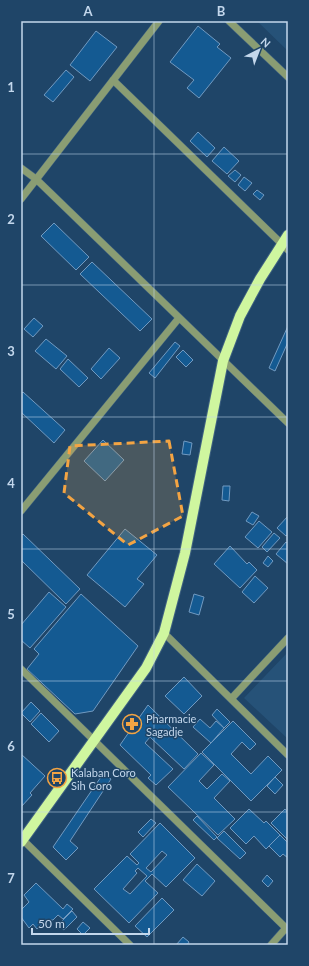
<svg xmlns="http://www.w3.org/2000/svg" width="309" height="966" font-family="Lato,sans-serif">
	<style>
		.built { fill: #265278 }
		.building { fill: #145a92; stroke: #719ac1; fill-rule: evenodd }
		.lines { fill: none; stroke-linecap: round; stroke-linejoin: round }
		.minor-casing { stroke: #406282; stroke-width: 8 }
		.major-casing { stroke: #406282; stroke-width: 12 }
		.minor { stroke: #8a9d73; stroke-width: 7 }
		.major { stroke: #cff69f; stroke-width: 10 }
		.marked { fill: #f3a443; fill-opacity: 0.2; stroke: #f3a443; stroke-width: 3; stroke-dasharray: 8 5; stroke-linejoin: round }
		.grid { fill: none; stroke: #c3d7ec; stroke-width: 1; stroke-opacity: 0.55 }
		.labels { text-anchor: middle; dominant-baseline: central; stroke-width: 3; stroke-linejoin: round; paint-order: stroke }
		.poi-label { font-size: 11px; fill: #c3d7ec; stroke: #1f4568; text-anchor: start }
		.neatline { fill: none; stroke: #c3d7ec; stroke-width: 1.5 }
		.grid-label { font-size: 13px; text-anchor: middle; font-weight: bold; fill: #c3d7ec }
	</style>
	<rect width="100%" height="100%" fill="#1f4568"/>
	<path class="built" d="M257 21H288V51Z
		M288 652V739L244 698Z"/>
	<path class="building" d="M198 26 220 44 217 47 231 58 199 98 187 88 194 80 170 62Z
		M96 31 117 47 90 81 70 65Z
		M66 70 74 77 53 102 44 95Z
		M198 132 215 148 207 157 190 141Z
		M224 147 239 161 227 174 212 161Z
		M235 170 241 175 235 182 228 176Z
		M244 177 252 183 245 191 238 185Z
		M257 190 264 195 260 200 253 194Z
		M54 223 89 257 76 270 41 236Z
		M92 262 152 319 140 331 80 274Z
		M34 318 43 326 33 337 24 329Z
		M288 326V342L275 371 269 368Z
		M46 339 67 356 56 369 35 351Z
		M175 342 180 346 155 378 149 373Z
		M109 348 120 358 101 379 91 369Z
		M183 350 193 360 186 367 176 357Z
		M68 359 88 378 79 387 60 369Z
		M23 392 65 430 54 443 21 412V394Z
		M103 440 124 460 105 481 84 461Z
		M184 441 192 443 190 455 182 454Z
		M223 486H230L229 501 222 500Z
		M252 512 259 516 253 525 246 521Z
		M288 516V534L286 536 277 528Z
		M259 521 272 532 258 548 245 537Z
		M125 529 157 555 137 579 144 584 125 607 87 575Z
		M274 533 280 538 267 552 262 547Z
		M23 534 80 589 66 604 21 560V536Z
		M286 542 288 544V564L276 554Z
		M230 546 247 564 249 562 257 570 240 588 214 564Z
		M268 556 273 561 268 567 263 563Z
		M255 576 268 588 254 603 242 592Z
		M49 592 66 607 30 648 21 640V625Z
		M81 594 138 646 93 711 75 714 27 669 39 654 34 649Z
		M194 594 204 597 199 615 189 612Z
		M184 677 202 696 184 714 165 696Z
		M31 702 40 711 30 722 21 713Z
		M148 705 198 754 184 769 150 737 145 743 173 769 156 785 148 778 151 775 120 745Z
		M217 709 230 722 224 728 212 715Z
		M41 713 59 731 49 742 31 724Z
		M200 719 210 728 216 721 224 728 211 743 193 727Z
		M233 721 256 744 250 750 242 742 231 754 251 774 268 756 282 770 251 801 202 752Z
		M201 753 214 765 199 781 207 789 222 774 230 781 214 798 235 819 218 835 168 787Z
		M21 754 45 776 30 793 32 795 21 807Z
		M103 774 111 779 70 841 78 848 66 860 53 847Z
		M275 777 283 785 275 794 267 786Z
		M249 809 264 823 266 821 280 835 266 849 254 836 246 844 230 828Z
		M285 809 288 813V840L271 823Z
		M197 816 217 837 214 840 193 820Z
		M151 819 156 823 143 837 138 832Z
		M160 823 195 858 166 887 152 874 145 881 158 893 129 923 94 889 127 856 137 865 139 863 130 854ZM162 851 167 855 151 872 146 868ZM138 868 147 876 130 894 123 889 137 873 135 871Z
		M224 831 246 853 240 859 217 838Z
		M280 835 288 843V858L283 854 280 857 269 846Z
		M197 864 215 881 202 896 183 880Z
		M267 875 273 881 268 887 262 881Z
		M36 883 63 909 67 904 73 909 63 919 58 915 53 920H47L37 929 33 924 29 928 21 917V910L29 902 24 895Z
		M162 898 174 910 147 937 135 926Z
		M72 911 77 917 64 930 58 925Z
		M83 922 90 928 83 935 77 929Z
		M183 937 189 942 187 945H176Z"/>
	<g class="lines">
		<g class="minor-casing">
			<path id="minor" d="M229 21 288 77
				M113 80 288 250
				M21 168 36 179 288 423
				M21 199 159 21
				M21 511 179 318
				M164 633 288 755
				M21 669 288 930
				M231 699 288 638
				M21 838 130 945
				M271 945 286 928"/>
		</g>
		<g class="major-casing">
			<path id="major" d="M21 842 146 668 164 633 185 553 223 361 240 316 260 279 288 235"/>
		</g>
		<use href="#minor" class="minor"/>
		<use href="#major" class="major"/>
	</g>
	<path class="marked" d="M169 441 183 516 128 545 64 493 70 446Z"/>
	<path class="grid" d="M154 21V945M21 154H288M21 285H288M21 417H288M21 549H288M21 681H288M21 812H288"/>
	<defs>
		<g id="pharmacy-ring" transform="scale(1)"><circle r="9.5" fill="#1f4568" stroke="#f3a443" stroke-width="1.5"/><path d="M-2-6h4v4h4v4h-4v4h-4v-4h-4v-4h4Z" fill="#f3a443"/></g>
		<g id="bus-ring" transform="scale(1)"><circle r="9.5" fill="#1f4568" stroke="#f3a443" stroke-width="1.5"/><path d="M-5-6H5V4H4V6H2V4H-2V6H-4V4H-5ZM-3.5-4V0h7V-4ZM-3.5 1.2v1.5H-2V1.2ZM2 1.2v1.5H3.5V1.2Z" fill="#f3a443"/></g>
	</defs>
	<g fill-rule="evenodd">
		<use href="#pharmacy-ring" x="132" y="724"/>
		<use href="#bus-ring" x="57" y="778"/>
	</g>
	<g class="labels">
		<g class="poi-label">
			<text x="146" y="718">Pharmacie<tspan x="146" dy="13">Sagadje</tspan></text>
			<text x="71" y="772">Kalaban Coro<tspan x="71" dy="13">Sih Coro</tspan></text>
		</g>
	</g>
	<rect width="309" height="966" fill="none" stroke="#1f4568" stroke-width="44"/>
	<g transform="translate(259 50) rotate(42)" stroke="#1f4568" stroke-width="3" paint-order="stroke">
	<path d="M0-3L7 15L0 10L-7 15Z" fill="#c3d7ec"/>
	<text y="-6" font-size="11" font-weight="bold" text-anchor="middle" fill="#c3d7ec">N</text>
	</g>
	<path d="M32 928v6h117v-6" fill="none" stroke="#c3d7ec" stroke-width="2"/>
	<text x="38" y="928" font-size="12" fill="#c3d7ec" stroke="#1f4568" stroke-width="3" paint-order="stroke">50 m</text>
	<rect x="22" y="22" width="265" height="922" class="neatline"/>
	<g class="grid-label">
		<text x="88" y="16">A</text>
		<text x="221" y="16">B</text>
		<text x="11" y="92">1</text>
		<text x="11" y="224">2</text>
		<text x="11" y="356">3</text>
		<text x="11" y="488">4</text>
		<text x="11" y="619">5</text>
		<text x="11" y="751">6</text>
		<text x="11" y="883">7</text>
	</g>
</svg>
